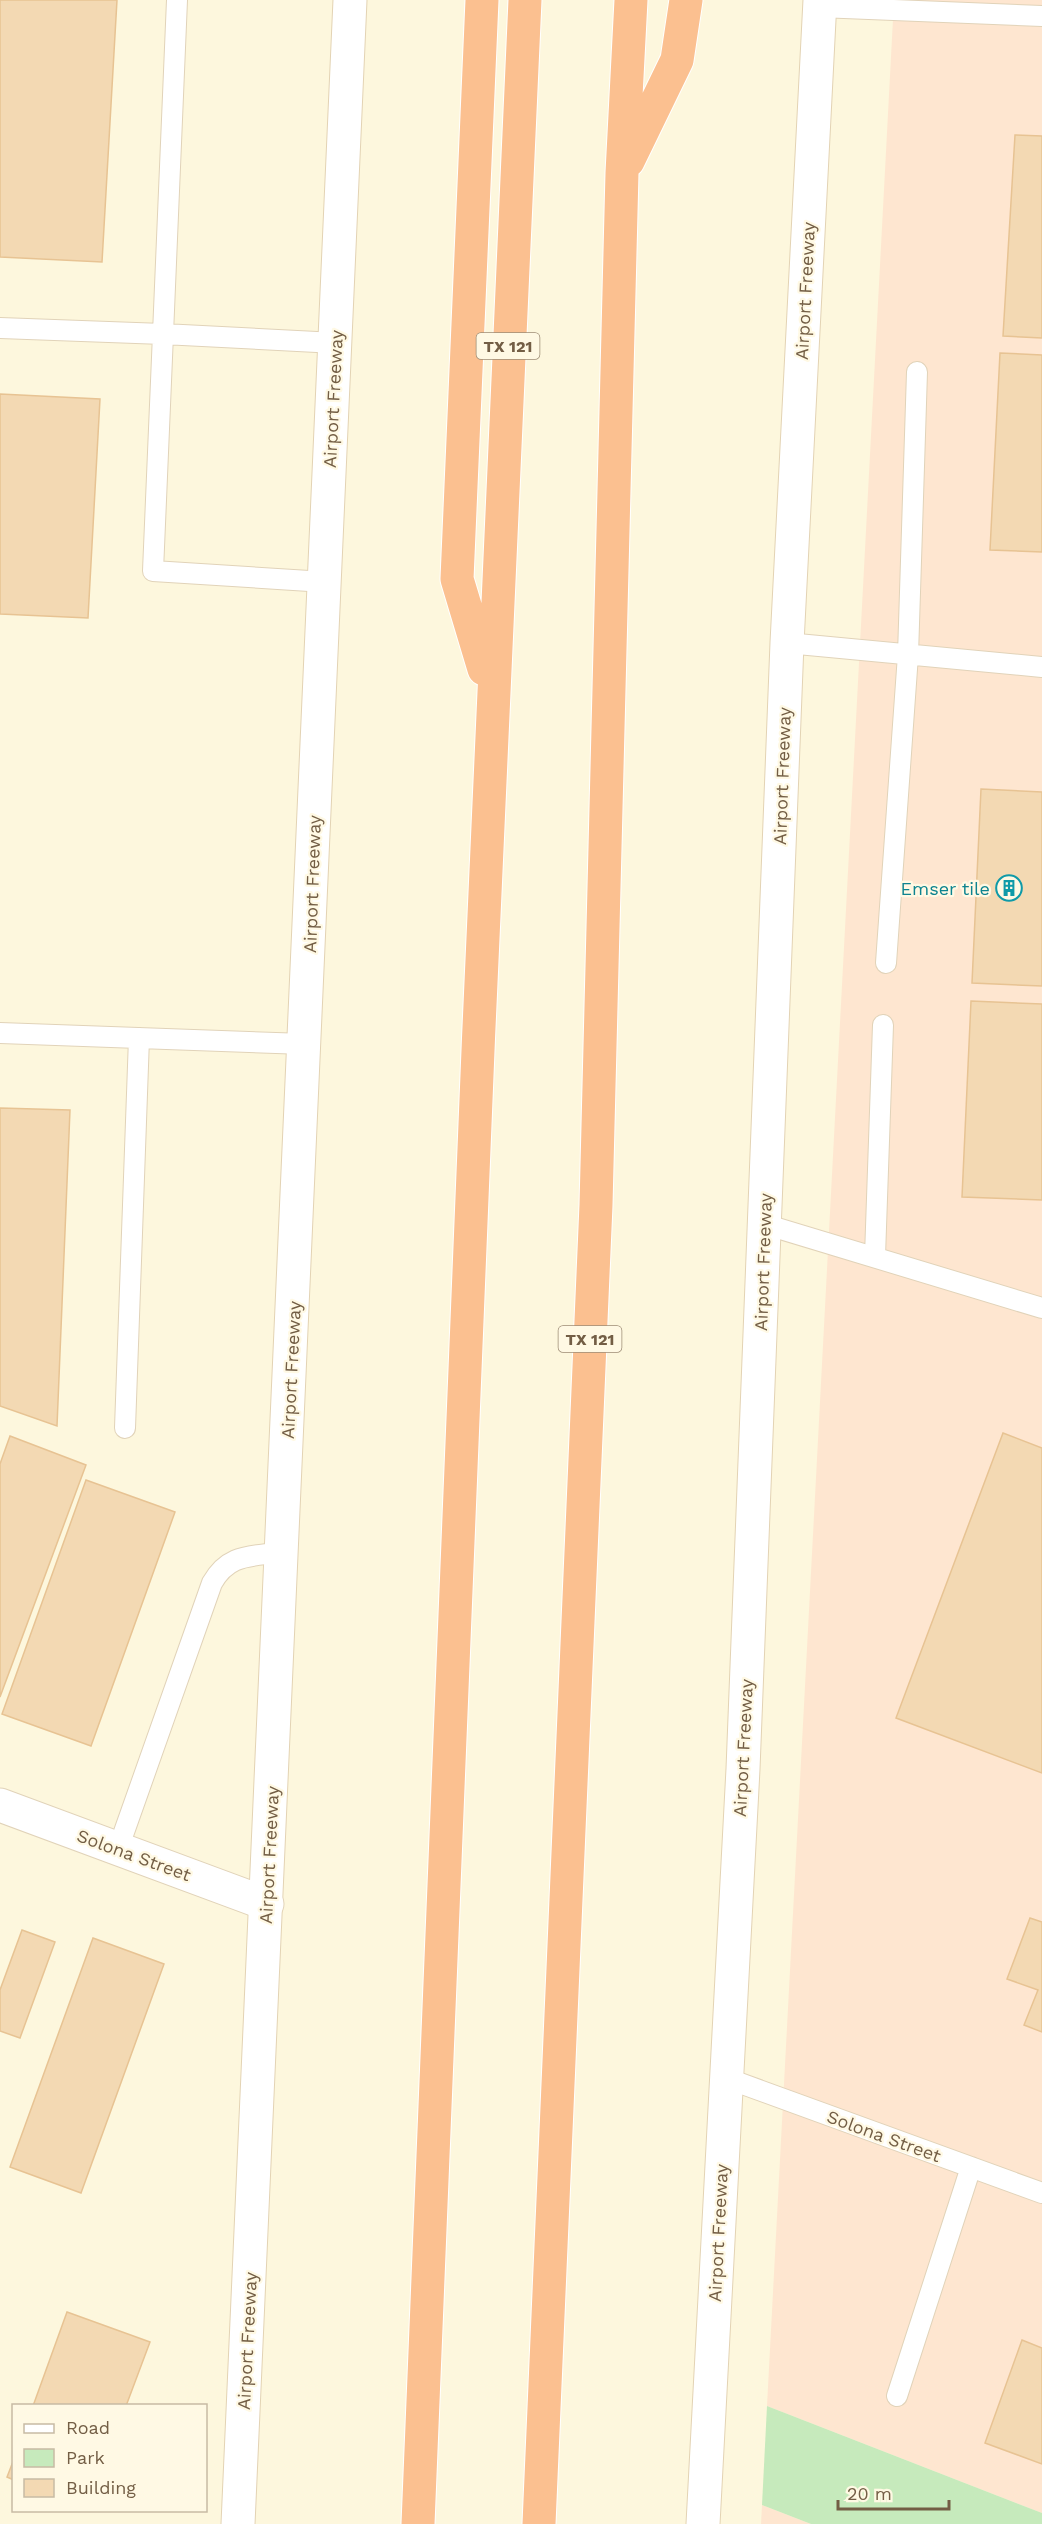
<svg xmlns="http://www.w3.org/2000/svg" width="1042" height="2524" font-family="'Work Sans',sans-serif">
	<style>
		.commercial { fill: #fee6d0 }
		.green { fill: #c6eabc }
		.building { fill: #f3d9b3; stroke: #e7c393; stroke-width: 1.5 }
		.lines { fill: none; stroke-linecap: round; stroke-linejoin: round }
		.lane-casing { stroke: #e1d3b9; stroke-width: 22 }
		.street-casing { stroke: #e1d3b9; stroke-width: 35 }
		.secondary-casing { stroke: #e3d3b4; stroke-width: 35 }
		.highway-casing { stroke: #fff; stroke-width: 35 }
		.lane { stroke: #fff; stroke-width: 20 }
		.street { stroke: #fff; stroke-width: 33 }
		.secondary { stroke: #fff; stroke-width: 33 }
		.highway { stroke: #fbc090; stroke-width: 33 }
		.labels { text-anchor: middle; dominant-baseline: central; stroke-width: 4.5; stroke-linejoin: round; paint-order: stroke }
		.shield { fill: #fff9e4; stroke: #9d8c75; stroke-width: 1.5 }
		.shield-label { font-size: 16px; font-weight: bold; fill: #735e45 }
		.street-label { font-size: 18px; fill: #735e45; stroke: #fff9e4 }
		.culture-label { font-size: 18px; fill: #0d838f; stroke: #fff9e4; text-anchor: end }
	</style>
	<rect width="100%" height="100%" fill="#fdf7dd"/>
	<path class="commercial" d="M894 0H1042V2513L767 2406Z
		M762 2505 811 2524H761Z"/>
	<path class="green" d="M767 2406 1042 2513V2524H811L762 2505Z"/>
	<path class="building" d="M0 0H117L102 262 0 257Z
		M1015 135 1042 136V338L1003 336Z
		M1000 353 1042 355V552L990 550Z
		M0 394 100 399 88 618 0 614Z
		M981 789 1042 792V986L972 983Z
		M971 1001 1042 1004V1200L962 1197Z
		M0 1108 70 1110 57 1426 0 1406Z
		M1003 1433 1042 1448V1773L896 1718Z
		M10 1436 86 1465 0 1697V1464Z
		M86 1480 175 1512 91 1746 2 1714Z
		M1030 1918 1042 1922V2032L1024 2025 1038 1990 1007 1979Z
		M22 1930 55 1942 20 2038 0 2031V1990Z
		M93 1938 164 1964 81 2193 10 2167Z
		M67 2312 150 2342 126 2406H33Z
		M1022 2340 1042 2348V2464L985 2443Z
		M14 2459V2480L7 2477Z"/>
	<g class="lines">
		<g class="lane-casing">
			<path id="lane" d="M177 0 163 334 336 343
				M819 7 1042 16
				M0 328 163 334 153 571 325 582
				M787 643 1042 667
				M886 963 908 655 917 372
				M0 1033 305 1044
				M764 1224 1042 1308
				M875 1256 883 1025
				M125 1428 139 1038
				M118 1849 212 1583C229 1553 251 1557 282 1552
				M726 2078 1042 2193
				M897 2396 971 2167"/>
		</g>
		<g class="street-casing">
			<path id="street" d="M0 1805 267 1904"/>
		</g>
		<g class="secondary-casing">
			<path id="secondary" d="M238 2524 350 0
				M703 2524 743 1769 787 643 820 0"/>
		</g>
		<g class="highway-casing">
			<path id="highway" d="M482 0 457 579 484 669
				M628 161 677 60 686 0
				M418 2524C453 1683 484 841 525 0
				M539 2524 596 1205 622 173 631 0"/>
		</g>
		<use href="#lane" class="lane"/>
		<use href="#street" class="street"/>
		<use href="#secondary" class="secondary"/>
		<use href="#highway" class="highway"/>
	</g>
	<defs>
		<g id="building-ring" transform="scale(1.35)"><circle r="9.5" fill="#fff9e4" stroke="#0f9aa8" stroke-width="1.5"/><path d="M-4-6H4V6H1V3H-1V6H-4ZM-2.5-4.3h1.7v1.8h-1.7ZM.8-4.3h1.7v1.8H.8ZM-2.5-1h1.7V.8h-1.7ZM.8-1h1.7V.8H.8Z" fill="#0f9aa8"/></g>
	</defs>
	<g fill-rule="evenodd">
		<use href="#building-ring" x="1009" y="888"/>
	</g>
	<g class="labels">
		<g class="shield">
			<rect x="476.5" y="333" width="63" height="26" rx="4.5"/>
			<rect x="558.5" y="1326" width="63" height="26" rx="4.5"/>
		</g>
		<g class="shield-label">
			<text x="508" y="346">TX 121</text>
			<text x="590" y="1339">TX 121</text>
		</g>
		<g class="street-label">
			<text transform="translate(805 291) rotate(-87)">Airport Freeway</text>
			<text transform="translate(333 399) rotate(-87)">Airport Freeway</text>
			<text transform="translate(782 776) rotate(-88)">Airport Freeway</text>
			<text transform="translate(312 884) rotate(-88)">Airport Freeway</text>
			<text transform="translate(763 1262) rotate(-88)">Airport Freeway</text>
			<text transform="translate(291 1370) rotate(-87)">Airport Freeway</text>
			<text transform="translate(743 1748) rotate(-87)">Airport Freeway</text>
			<text transform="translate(134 1855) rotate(20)">Solona Street</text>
			<text transform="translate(269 1855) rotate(-87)">Airport Freeway</text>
			<text transform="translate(884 2136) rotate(20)">Solona Street</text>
			<text transform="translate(718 2233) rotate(-87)">Airport Freeway</text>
			<text transform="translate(247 2341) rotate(-87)">Airport Freeway</text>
		</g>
		<g class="culture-label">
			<text x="990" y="888">Emser tile</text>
		</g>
	</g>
	<rect x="12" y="2404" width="195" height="108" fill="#fff9e4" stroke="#c7bba4" stroke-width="1.5"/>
	<rect x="24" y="2424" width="30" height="9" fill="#ffffff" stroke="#c7bba4" stroke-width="1.5"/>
	<text x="66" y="2434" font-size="18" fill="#735e45">Road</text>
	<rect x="24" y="2449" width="30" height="18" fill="#c6eabc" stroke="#c7bba4" stroke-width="1.5"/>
	<text x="66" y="2464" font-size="18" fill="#735e45">Park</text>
	<rect x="24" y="2479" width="30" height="18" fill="#f3d9b3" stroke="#c7bba4" stroke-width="1.5"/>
	<text x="66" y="2494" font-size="18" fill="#735e45">Building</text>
	<path d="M838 2500v9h111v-9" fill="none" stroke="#735e45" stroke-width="3"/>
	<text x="847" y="2500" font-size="18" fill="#735e45" stroke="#fff9e4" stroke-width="4.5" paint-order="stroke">20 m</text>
</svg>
